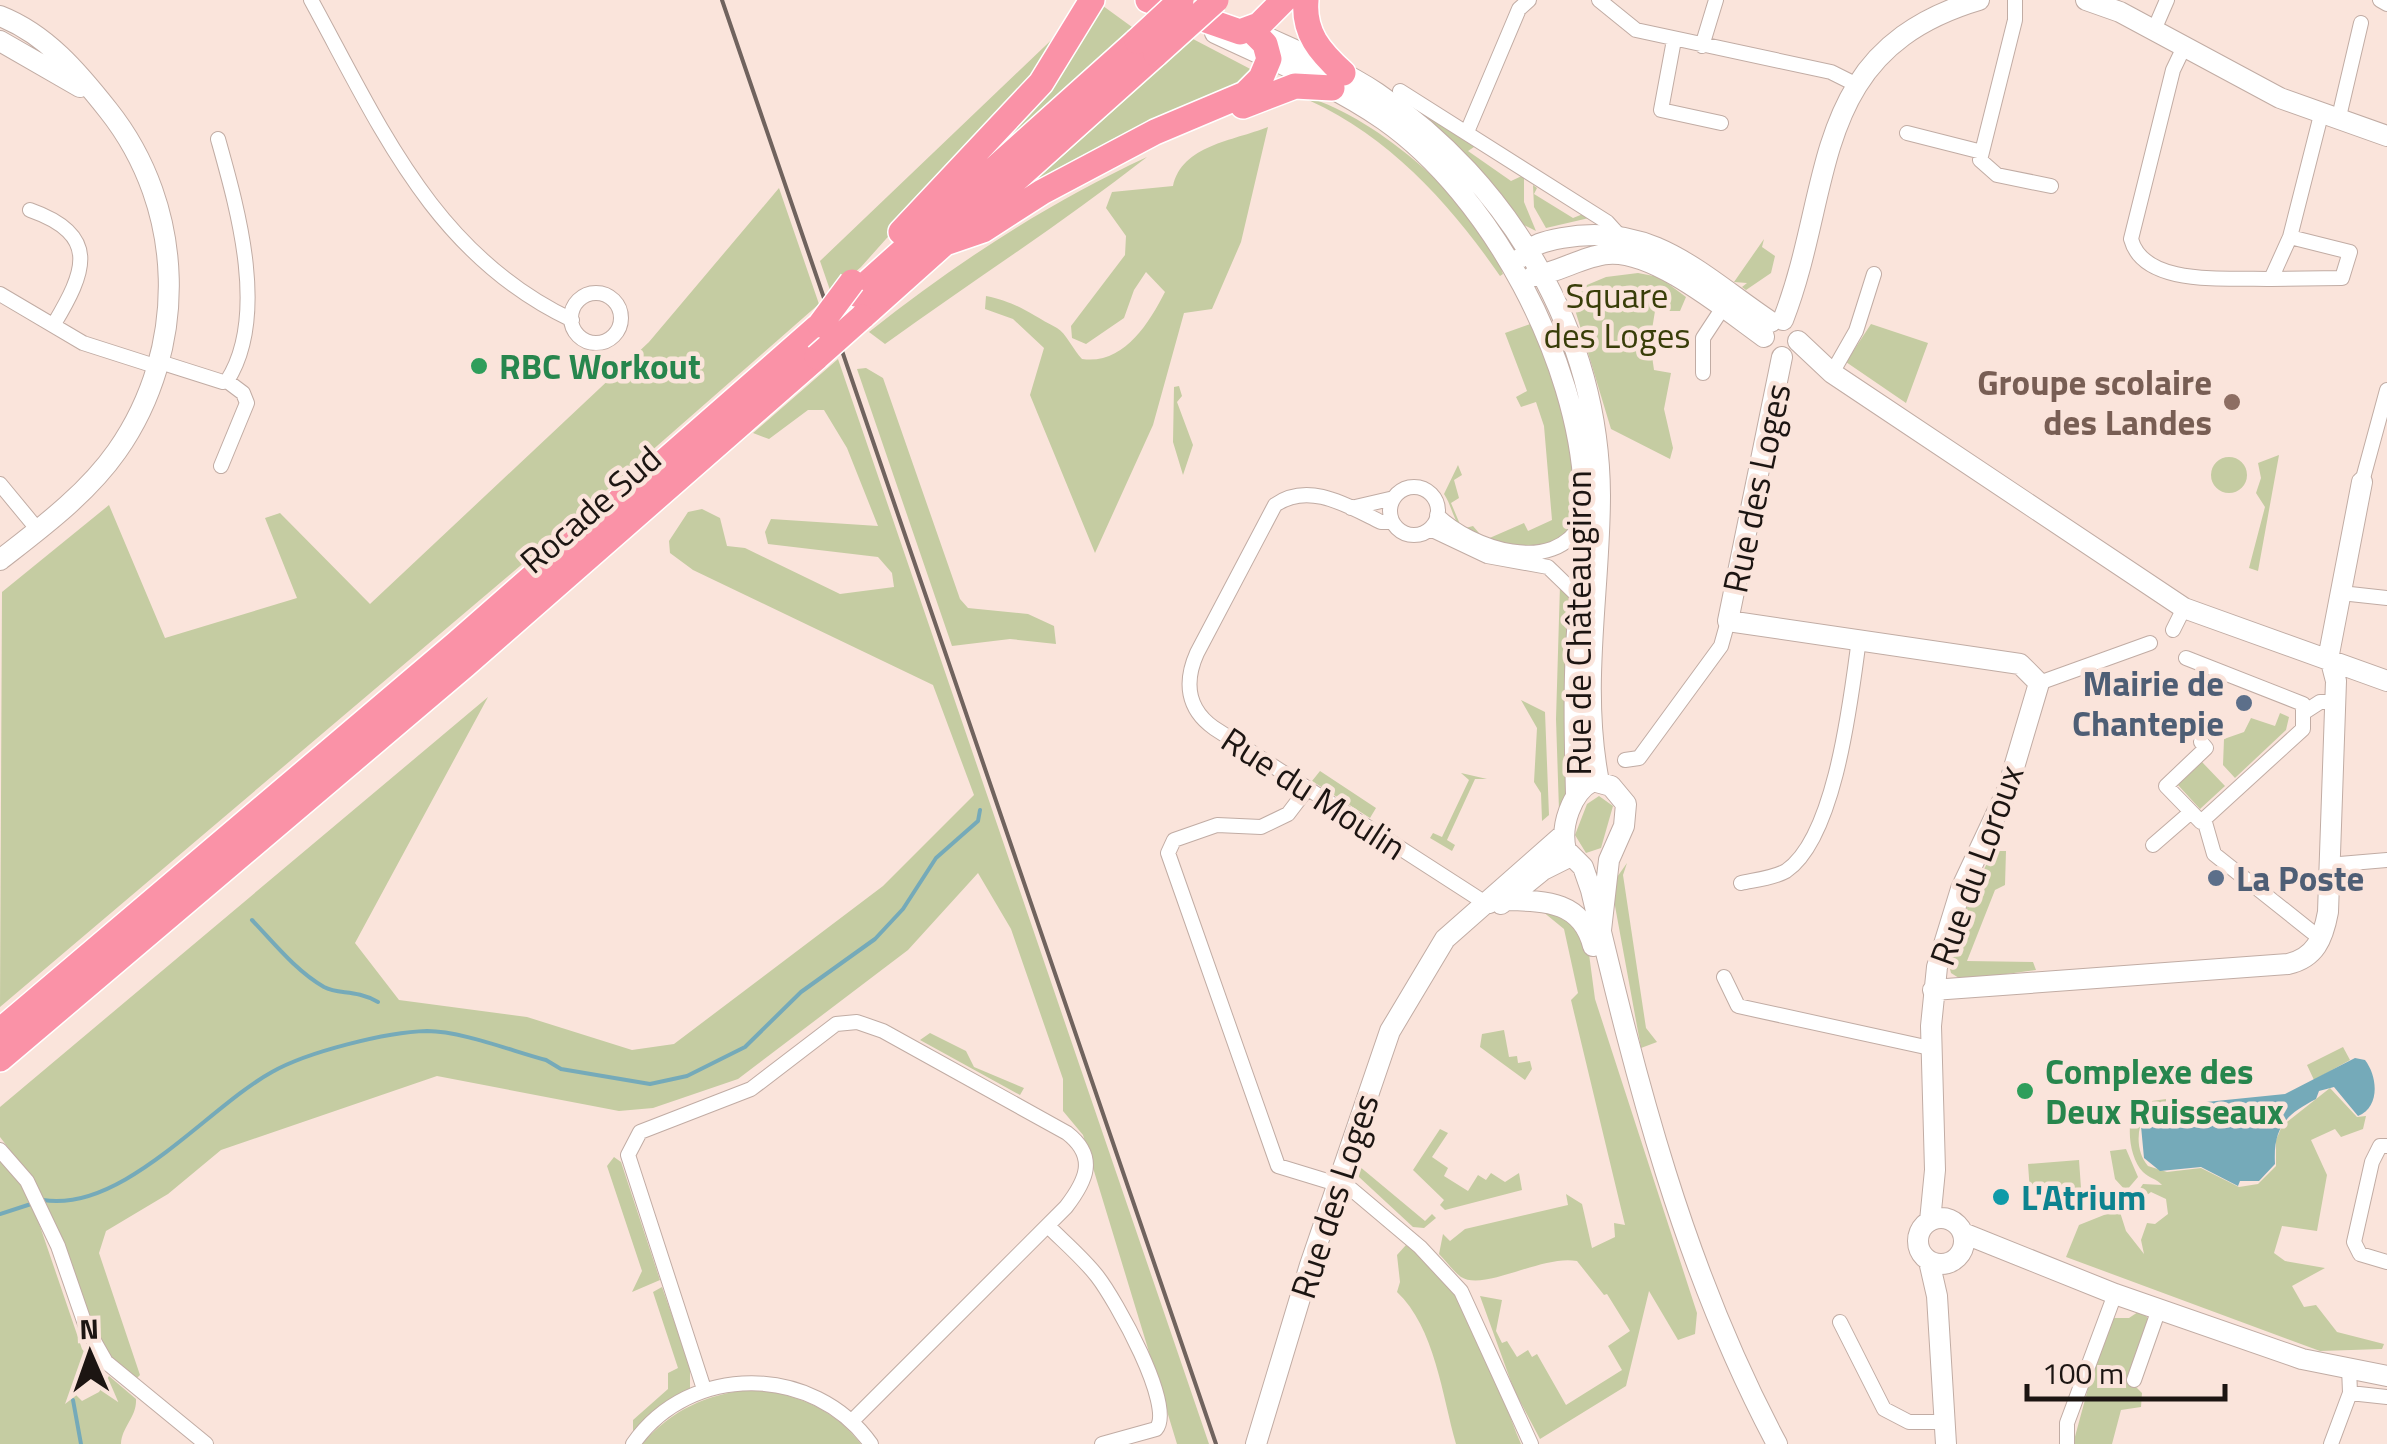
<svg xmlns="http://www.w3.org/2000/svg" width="2387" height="1444" font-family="'Titillium Web',sans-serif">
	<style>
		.green { fill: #c5cca2 }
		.water { fill: #75aab9 }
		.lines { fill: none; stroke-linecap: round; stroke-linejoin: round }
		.stream { stroke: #75aab9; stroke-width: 4 }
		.street-casing { stroke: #c1aca4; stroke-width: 16 }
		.secondary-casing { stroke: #c1aca4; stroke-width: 22 }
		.highway-casing { stroke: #fff; stroke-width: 28 }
		.street { stroke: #fff; stroke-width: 14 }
		.secondary { stroke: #fff; stroke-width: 20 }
		.highway { stroke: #fa92a7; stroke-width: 25 }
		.rail { stroke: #70635e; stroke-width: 4 }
		.highway-bridge-casing { stroke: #fff; stroke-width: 28; stroke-linecap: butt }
		.highway-bridge { stroke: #fa92a7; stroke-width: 25 }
		.leisure-dot { fill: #2e9e5b; stroke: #fae4db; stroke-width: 4 }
		.education-dot { fill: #8d6e63; stroke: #fae4db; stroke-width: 4 }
		.service-dot { fill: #5c6f8a; stroke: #fae4db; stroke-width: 4 }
		.culture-dot { fill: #0f9aa8; stroke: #fae4db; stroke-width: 4 }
		.labels { text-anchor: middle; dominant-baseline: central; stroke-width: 9; stroke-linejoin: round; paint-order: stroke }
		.park-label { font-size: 35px; fill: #383d08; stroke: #fae4db }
		.leisure-label { font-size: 35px; font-weight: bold; fill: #27864d; stroke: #fae4db; text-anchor: start }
		.education-label { font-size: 35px; font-weight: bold; fill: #785e54; stroke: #fae4db; text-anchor: end }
		.street-label { font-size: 35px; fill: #1c1512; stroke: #fae4db }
		.service-label { font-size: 35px; font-weight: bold; fill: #4e5e75; stroke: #fae4db; text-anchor: end }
		.culture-label { font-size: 35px; font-weight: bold; fill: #0d838f; stroke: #fae4db; text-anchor: start }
	</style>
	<rect width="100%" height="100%" fill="#fae4db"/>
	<path class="green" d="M1099 3 1132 27 976 168Z
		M1066 26 1052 53 861 267 831 293 820 261Z
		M1193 39 1258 73 1015 199Z
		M1295 94C1367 108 1481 204 1503 274L1500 276C1446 198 1384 131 1295 94Z
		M1410 102 1477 145 1468 151 1511 181 1524 175V202L1536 231 1522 224 1407 106Z
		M1268 127 1241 242 1212 309 1184 313 1153 425 1095 553 1030 395 1044 348 1013 319 985 309 986 296C1019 303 1028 313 1057 328 1066 333 1074 351 1082 359 1123 365 1148 325 1165 292L1146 272 1134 290 1124 318 1086 344 1072 338 1071 326 1125 255 1126 236 1106 208 1112 192 1173 186C1182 145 1233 141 1268 127Z
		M1147 157C1063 223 972 281 885 344L869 332C956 263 1046 204 1147 157Z
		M1533 185 1537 188 1534 194 1573 218 1583 214 1589 218 1546 228 1534 207Z
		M779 188 819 304 520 566 0 1007 2 592 109 505 165 638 297 598 265 518 280 513 370 604 649 342Z
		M1764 239 1762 247 1775 256 1771 273 1746 290 1742 287 1747 283 1734 282Z
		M1638 273 1659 277 1686 297 1680 311H1655L1650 342 1654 370 1671 373 1664 409 1673 448 1670 459 1611 429 1573 303 1575 290 1606 277Z
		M1533 323C1552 367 1624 554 1527 547 1508 545 1474 544 1461 528 1453 519 1451 504 1444 494L1458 465 1462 475 1454 480 1459 498 1451 503 1462 529 1473 526 1485 540 1524 523 1528 531 1552 520 1544 426 1536 402 1521 407 1516 397 1527 391 1505 333Z
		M1871 324 1928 343 1906 403 1846 362Z
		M838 359 1209 1444H1177L1083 1135 1063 1111V1079L1011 929 978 873 908 950 738 1079 653 1108 619 1111 437 1076 221 1150 168 1194 106 1231 99 1253 140 1375 136 1379 107 1353 96 1334 38 1187 0 1137V1107L488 697 355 943 399 1000 527 1017 632 1050 674 1044 883 886 974 795 933 685 693 570 670 553 669 541 688 512 702 509 720 518 727 546 745 548 840 594 894 587 892 573 878 557 768 544 765 532 771 519 878 526 847 448 824 410H808L769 439 753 433Z
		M866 368 883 378 960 599 968 608 1028 614 1054 626 1056 644 1010 639 952 646 857 369Z
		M1179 386 1182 396 1177 402 1193 445 1183 475 1173 442 1174 387Z
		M2279 455 2258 571 2249 568 2265 507 2256 493 2261 478 2258 463Z
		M2211 475a18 18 0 1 1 36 0a18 18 0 1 1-36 0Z
		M1560 585 1568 597 1569 614 1567 794 1559 810 1556 719Z
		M1521 700 1545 712 1549 815 1542 821 1541 793 1534 782 1537 728Z
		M2280 713 2289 717 2286 730 2235 778 2223 765 2224 739 2244 732 2251 718 2275 726Z
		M2202 762 2225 786 2200 809 2178 785Z
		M1320 771 1376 808 1370 818 1312 781Z
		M1461 773 1487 779H1475L1447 840 1455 845 1452 851 1430 838 1433 833 1442 837 1469 780Z
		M1599 796 1613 806 1601 848 1586 853 1575 835 1587 804Z
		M1993 851H2006L2005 885 1995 890 1967 961 2033 962 2036 970 1962 980 1951 973C1941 939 1979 882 1993 851Z
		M1627 863 1623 875 1646 1028 1657 1042 1641 1048 1613 895 1615 880Z
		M1542 911 1572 920 1589 954 1595 999 1697 1313 1695 1334 1678 1340 1649 1291 1626 1386 1540 1439 1514 1390 1480 1296 1502 1300 1496 1331 1502 1343 1507 1341 1517 1357 1528 1350 1532 1357 1537 1354 1566 1405 1622 1370 1608 1346 1630 1331 1607 1294 1604 1295 1577 1261C1543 1254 1484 1292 1461 1277 1453 1271 1446 1261 1439 1254L1443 1234 1450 1241 1465 1229 1568 1205 1566 1194 1582 1204 1592 1248 1615 1237 1614 1223 1625 1225 1571 1000 1578 993 1564 929Z
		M1504 1030 1509 1057 1517 1056 1518 1063 1530 1061 1532 1069 1525 1080 1480 1047 1482 1034Z
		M930 1033 966 1051 974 1067 1024 1088 1020 1095 920 1040Z
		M2343 1047 2350 1060 2314 1080 2307 1065Z
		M2330 1088 2357 1117 2366 1116 2363 1129 2341 1137 2335 1129 2311 1140 2327 1175 2317 1231 2282 1226 2274 1253 2285 1261 2325 1268 2292 1286 2304 1307 2316 1305 2337 1332 2384 1344 2382 1349 2320 1351 2066 1257 2079 1225 2119 1209 2126 1231 2144 1254 2141 1240 2147 1223 2155 1224 2168 1214 2166 1199 2151 1192 2139 1201 2135 1196 2143 1184 2162 1185C2157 1179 2149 1178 2143 1172 2128 1157 2125 1118 2138 1103L2166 1099V1105L2145 1114C2136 1130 2136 1152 2148 1166L2167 1172 2201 1168 2239 1187 2258 1184 2276 1166V1140L2282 1126Z
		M1440 1129 1448 1133 1432 1157 1448 1168 1444 1176 1468 1191 1478 1175 1486 1180 1491 1173 1505 1182 1519 1173 1522 1190 1445 1210 1440 1205 1444 1200 1413 1170Z
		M2126 1149 2138 1177 2126 1191 2115 1179 2110 1151Z
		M0 1157 30 1197 82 1349 102 1374 74 1393 82 1401 99 1392 109 1376 136 1399C137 1417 122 1426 121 1444H0Z
		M614 1157 621 1162 660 1280 632 1292 642 1271 607 1166Z
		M2079 1160 2081 1188 2030 1192 2028 1164Z
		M1359 1166 1425 1221 1432 1214 1436 1218 1424 1228 1413 1227 1359 1177Z
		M1406 1245C1472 1286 1493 1377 1521 1444H1456C1442 1395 1435 1328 1397 1292L1400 1282 1397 1255Z
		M662 1287 690 1366V1388L633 1432V1420L668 1389V1373L678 1368 653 1292Z
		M2141 1310 2150 1321 2130 1381 2142 1393 2141 1407 2121 1410 2112 1444H2073L2096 1359 2113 1318H2129Z
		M752 1389C796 1394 833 1408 861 1444H642C673 1409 705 1395 752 1389Z"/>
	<path class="water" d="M2355 1058 2365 1060C2378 1077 2380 1107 2358 1116L2334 1087 2319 1091 2316 1099C2285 1115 2273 1128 2275 1164L2259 1181H2240L2238 1186 2201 1167 2160 1171 2144 1158 2141 1126 2152 1111 2180 1104 2185 1110H2206V1102L2285 1094Z"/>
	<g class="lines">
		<path class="stream" d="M252 920C274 943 296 971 324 987 339 995 355 989 378 1002
			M43 1200C123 1213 208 1107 272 1072 307 1052 386 1032 427 1031 461 1031 512 1051 546 1060L561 1069 650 1084 687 1076 745 1047 801 992 875 939 903 909 936 858 978 821 980 810
			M0 1214 31 1204
			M73 1400 81 1444"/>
		<g class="street-casing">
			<path id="street" d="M311 0C380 126 434 255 572 320
				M1599 0 1636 30 1831 72 1855 84
				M2015 0V20L1980 160 1997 175 2051 186
				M2380 0 2387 4
				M2154 30 2167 0
				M1674 40 1661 110 1721 123
				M1702 46 1716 0
				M2184 47 2173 70 2131 239C2144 288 2230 277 2271 279L2290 237 2321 115
				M1400 91 1607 222 1617 233V242
				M2338 121 2361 23
				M1467 132 1519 9 1529 0
				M1907 133 1982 152
				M30 210C101 235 85 272 54 324
				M2271 279 2342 278 2350 252 2290 237
				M571 318a25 25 0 1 1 50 0a25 25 0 1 1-50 0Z
				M0 294 83 343 158 367
				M160 362 223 382 227 381C269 316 237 207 218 139
				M1703 373V338L1722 309
				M1832 373 1856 331 1874 274
				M221 466 247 403 243 393 227 381
				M2362 482 2387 390
				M0 484 38 530
				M1390 511a24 24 0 1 1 48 0a24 24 0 1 1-48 0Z
				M1351 508 1394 498
				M1437 515C1471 548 1554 577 1582 522
				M1392 522H1381C1348 506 1309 481 1275 505L1197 653C1184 682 1187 709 1214 728L1490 906
				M1430 529 1487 556 1548 567 1579 597
				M2341 593 2387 598
				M2173 630 2184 608
				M2186 658 2303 704V729L2201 822 2166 786 2206 748 2201 742
				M2039 683 2150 643
				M2303 713 2320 702H2335
				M1625 760 1639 758 1721 646 1728 621
				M1307 789 1288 814 1261 827 1217 825 1174 840 1168 853 1278 1166 1350 1188 1420 1247 1461 1291 1531 1444
				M2204 819 2214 854 2312 932
				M2153 845 2191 812
				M2328 865 2387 860
				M1741 883C1755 880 1774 878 1786 871 1836 837 1851 697 1859 639
				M1724 977 1738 1006 1930 1048
				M2387 1146H2380L2372 1162 2354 1242 2360 1254 2387 1262
				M0 1150 27 1181 58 1246 86 1327 106 1362 206 1444
				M1048 1226C1064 1242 1083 1258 1097 1276 1115 1299 1176 1407 1156 1429L1102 1444
				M1840 1322 1884 1409 1909 1422H1943
				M2134 1380 2159 1309
				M704 1389 628 1155 640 1132 751 1089 836 1024 857 1022 883 1031 1067 1133C1098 1157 1086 1181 1066 1207L852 1421
				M2350 1393 2387 1397
				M633 1444C690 1362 814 1364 871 1444
				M2067 1444V1423L2115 1294
				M2331 1444 2350 1393 2349 1367"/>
		</g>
		<g class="secondary-casing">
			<path id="secondary" d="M2086 0 2120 12 2280 98 2387 136
				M0 16C46 34 78 72 108 110 186 208 189 348 117 451 87 494 41 528 0 560
				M1255 32C1296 51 1339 68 1377 93 1509 182 1599 333 1600 495 1600 591 1580 686 1599 782
				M1215 33C1272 60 1332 84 1384 120 1492 196 1578 360 1584 491 1586 544 1578 598 1576 651 1573 699 1575 747 1576 795
				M0 41 80 87
				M1522 257C1531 244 1546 241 1562 238 1652 221 1701 275 1771 322
				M1533 276C1559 273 1582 256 1608 254 1655 250 1726 310 1764 337
				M1783 320C1835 187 1807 51 1979 0
				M1798 341 1832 373 2184 608 2387 681
				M1782 357 1728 621 2020 664 2039 683 2007 791 1961 889 1937 967 1931 1026 1935 1170 1930 1221
				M1505 900C1546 901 1582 901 1593 946
				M1501 904 1543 870 1569 857
				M1601 930 1609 860 1624 826 1626 804 1611 786 1593 781C1571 792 1560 827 1566 850L1583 867 1591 890C1637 1083 1683 1268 1777 1444
				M1933 990 2288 964C2315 958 2323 939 2328 912L2336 681 2329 654 2362 482
				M1918 1241a23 23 0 1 1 46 0a23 23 0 1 1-46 0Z
				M1963 1233 2115 1294 2302 1359 2387 1376
				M1929 1261 1937 1296 1946 1444
				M1256 1444 1310 1265 1390 1031 1445 939 1563 835"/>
		</g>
		<g class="highway-casing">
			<path id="highway" d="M1148 0 1240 32 1259 25 1284 0
				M1306 0C1303 33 1320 52 1343 73
				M1243 106 1295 86 1332 88
				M901 232 1041 83 1092 0
				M948 242 983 230 1042 192 1155 132 1245 94 1261 78 1269 59 1265 44 1251 30
				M855 294 1137 41
				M862 317 1156 54
				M0 1031 456 644 820 325
				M0 1059 465 665 817 357"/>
		</g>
		<use href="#street" class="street"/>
		<use href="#secondary" class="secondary"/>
		<use href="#highway" class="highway"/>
		<path class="rail" d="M722 0 1216 1444"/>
		<g class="highway-bridge-casing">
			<path id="highway-bridge" d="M1137 41 1181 0
				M1156 54 1216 0
				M820 325 852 282
				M817 357 862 317"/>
		</g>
		<use href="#highway-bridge" class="highway-bridge"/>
	</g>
	<g class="leisure-dot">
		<circle cx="479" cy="366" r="10"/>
		<circle cx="2025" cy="1091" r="10"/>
	</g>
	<circle class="education-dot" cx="2232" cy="402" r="10"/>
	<g class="service-dot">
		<circle cx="2244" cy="703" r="10"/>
		<circle cx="2216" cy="878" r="10"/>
	</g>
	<circle class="culture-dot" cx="2001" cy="1197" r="10"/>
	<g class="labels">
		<g class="park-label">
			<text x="1617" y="295">Square<tspan x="1617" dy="40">des Loges</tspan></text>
		</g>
		<g class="leisure-label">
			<text x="499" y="366">RBC Workout</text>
			<text x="2045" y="1071">Complexe des<tspan x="2045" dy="40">Deux Ruisseaux</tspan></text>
		</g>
		<g class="education-label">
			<text x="2212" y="382">Groupe scolaire<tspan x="2212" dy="40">des Landes</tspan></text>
		</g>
		<g class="street-label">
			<text transform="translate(1756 488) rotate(-78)">Rue des Loges</text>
			<text transform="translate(590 509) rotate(-41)">Rocade Sud</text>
			<text transform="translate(1578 623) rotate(-90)">Rue de Châteaugiron</text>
			<text transform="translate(1314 793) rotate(33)">Rue du Moulin</text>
			<text transform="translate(1976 865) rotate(-70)">Rue du Loroux</text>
			<text transform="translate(1334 1196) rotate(-72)">Rue des Loges</text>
		</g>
		<g class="service-label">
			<text x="2224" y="683">Mairie de<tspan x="2224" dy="40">Chantepie</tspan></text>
			<text x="2236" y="878" text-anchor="start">La Poste</text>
		</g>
		<g class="culture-label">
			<text x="2021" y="1197">L'Atrium</text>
		</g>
	</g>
	<g transform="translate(90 1354) rotate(358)" stroke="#fae4db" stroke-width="8" paint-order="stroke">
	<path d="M0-8L18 38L0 25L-18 38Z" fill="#1c1512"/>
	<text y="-15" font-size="28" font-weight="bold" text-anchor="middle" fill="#1c1512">N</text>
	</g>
	<path d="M2027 1384v15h198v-15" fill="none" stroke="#1c1512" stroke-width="5"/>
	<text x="2042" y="1384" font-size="30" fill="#1c1512" stroke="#fae4db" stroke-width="8" paint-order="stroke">100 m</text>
</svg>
